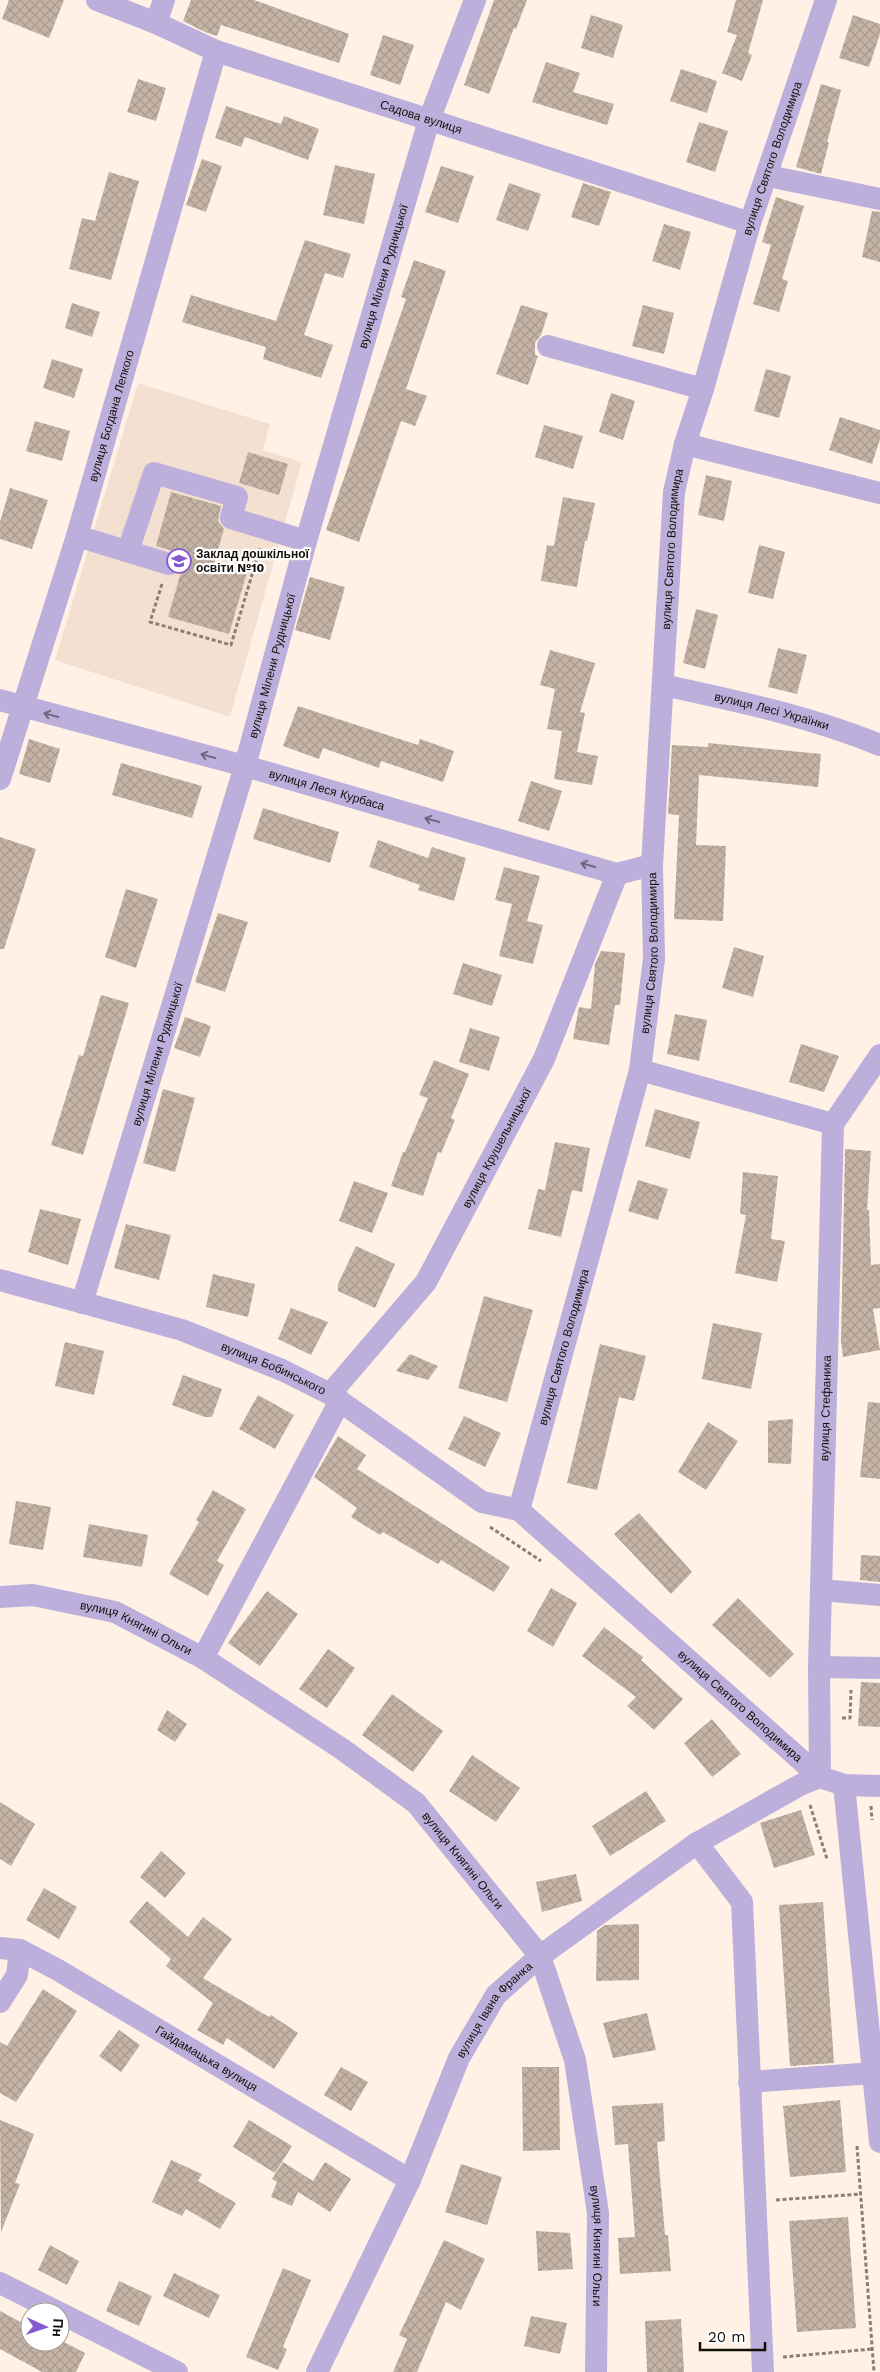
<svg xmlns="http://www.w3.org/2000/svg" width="880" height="2372" font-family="'Work Sans',sans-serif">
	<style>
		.built { fill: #f3e0d1 }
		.building { fill: url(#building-cross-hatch) }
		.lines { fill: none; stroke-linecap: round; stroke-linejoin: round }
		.path { stroke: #897f77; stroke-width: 3; stroke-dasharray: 4 2.5; stroke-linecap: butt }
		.minor { stroke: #bcafdb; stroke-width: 22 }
		.oneway { stroke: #71677d }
		.labels { text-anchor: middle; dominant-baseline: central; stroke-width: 4.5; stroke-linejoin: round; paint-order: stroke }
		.street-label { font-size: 12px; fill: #150f0a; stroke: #fff }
		.poi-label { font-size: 12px; font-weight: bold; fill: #150f0a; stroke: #fff; text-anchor: start }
	</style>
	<defs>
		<pattern id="building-cross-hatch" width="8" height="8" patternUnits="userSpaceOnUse" patternTransform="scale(1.25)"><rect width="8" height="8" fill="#c5b4a6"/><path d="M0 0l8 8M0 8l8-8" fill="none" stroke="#a89a8e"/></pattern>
	</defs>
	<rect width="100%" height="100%" fill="#fff1e5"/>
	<path class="built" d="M138 383 270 424 263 450 302 462 230 717 55 660Z"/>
	<path class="building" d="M9 0H64L49 38 2 19Z
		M191 0H254L349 34 339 63 221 25 217 36 205 32 183 21Z
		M494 0H527L516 29 514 28 489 94 464 85Z
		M736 0H763L748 53 752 55 742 81 722 73 737 35 727 32Z
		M591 15 623 25 613 58 581 48Z
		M853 15 880 24V34L869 67 839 58Z
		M383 35 414 45 400 85 370 75Z
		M546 62 580 73 573 92 614 104 607 125 532 102Z
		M681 69 717 81 707 113 670 101Z
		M138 79 166 88 156 121 127 112Z
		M821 84 841 90 827 142H829L821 174 796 167Z
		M226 106 281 124 284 116 319 129 308 160 245 137 241 147 215 138Z
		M699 122 728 131 715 172 686 162Z
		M202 159 222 166 206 212 186 205Z
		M335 165 375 174 364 224 323 215Z
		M441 166 474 176 458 223 425 212Z
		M109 172 139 181 111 280 69 269 82 218 95 221Z
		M509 183 541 194 528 231 496 220Z
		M583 183 611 192 599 226 571 217Z
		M776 197 804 206 782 279 788 281 779 312 753 304 771 245 762 242Z
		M872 211 880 212V262L862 257Z
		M664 224 691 232 680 270 652 261Z
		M305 240 351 254 343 278 325 273 304 335 333 345 321 378 263 359 266 347 182 322 191 295 276 321Z
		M414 260 446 271 406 389 427 396 415 426 401 421 359 542 326 530 406 299 401 297Z
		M72 303 100 312 92 337 65 328Z
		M521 305 548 313 541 335 535 343V355L538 356 528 385 496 374Z
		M643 305 674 313 664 354 632 346Z
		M52 359 83 369 74 398 43 388Z
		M766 369 791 376 779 418 754 411Z
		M611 393 635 401 623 440 599 432Z
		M840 417 880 430V439L872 464 829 450Z
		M35 421 70 431 62 461 26 451Z
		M544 425 583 436 573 469 535 457Z
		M248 452 288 464 279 495 239 483Z
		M706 475 732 481 724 521 698 515Z
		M10 488 48 500 32 549 0 539V522Z
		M171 492 221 506 218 521 224 529 214 563 247 572 229 634 168 617 186 555 156 546Z
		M563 497 595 503 587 541H585L577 587 541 581 547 545 554 546Z
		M759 545 785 552 773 599 748 593Z
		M310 577 345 587 330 640 295 630Z
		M696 609 718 615 705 669 683 663Z
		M778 648 807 655 797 694 768 687Z
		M550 650 595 663 580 712 585 713 577 752 598 756 592 785 554 779 562 731 547 729 555 689 540 685Z
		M298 706 418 745 420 739 454 751 443 782 381 761 379 768 323 748 319 759 283 746Z
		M29 739 60 749 50 783 19 774Z
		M708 743 821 754 818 787 699 775 696 845 726 846 723 921 674 919 679 815 668 814 672 745 708 747Z
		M121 763 202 786 192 818 112 795Z
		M531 781 562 791 549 831 518 821Z
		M263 808 339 832 330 863 253 839Z
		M0 837 36 849 4 949H0Z
		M378 840 428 858 432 847 466 858 454 901 418 890 420 885 369 867Z
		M504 867 540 876 527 921 543 925 533 964 499 956 512 904 495 900Z
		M126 889 158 899 136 968 105 957Z
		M218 913 248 922 225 992 195 982Z
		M734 947 764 956 753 997 722 988Z
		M601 951 625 953 620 1005H615L609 1045 573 1039 579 1007 591 1009 595 964Z
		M463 963 502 975 492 1006 453 994Z
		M101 995 129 1003 83 1155 51 1145 79 1055 83 1056Z
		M675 1014 707 1020 699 1061 667 1054Z
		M185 1017 211 1026 200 1057 174 1048Z
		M470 1028 500 1037 489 1071 459 1062Z
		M801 1044 839 1056 824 1092 789 1082Z
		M434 1060 469 1074 451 1118 455 1120 441 1153 438 1152 423 1196 391 1186 403 1152H405L428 1098 419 1095Z
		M163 1089 195 1098 175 1172 143 1163Z
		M655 1109 700 1122 690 1159 645 1146Z
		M555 1142 590 1148 582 1192 572 1190 561 1237 528 1229 538 1189 545 1190Z
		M845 1149 871 1151 867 1210H869L871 1265 880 1264V1308L873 1309 880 1350 843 1357 841 1341Z
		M743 1172 778 1176 771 1239 785 1241 777 1282 735 1273 746 1215 740 1214Z
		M638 1180 668 1189 658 1220 628 1211Z
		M354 1181 388 1193 372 1233 339 1221Z
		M40 1209 81 1219 68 1265 28 1252Z
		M126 1224 171 1235 159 1280 114 1268Z
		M356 1246 395 1264 375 1308 338 1291V1284Z
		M213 1274 255 1284 248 1317 206 1307Z
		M484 1296 533 1310 507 1402 458 1388Z
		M291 1308 328 1322 311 1355 278 1339Z
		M713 1323 762 1333 751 1389 702 1379Z
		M65 1342 104 1351 94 1395 55 1386Z
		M600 1344 646 1356 634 1401 619 1397 597 1490 567 1483Z
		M410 1354 438 1366 428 1380 396 1371Z
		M183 1375 222 1389 212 1417H205L172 1405Z
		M258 1395 294 1415 275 1449 239 1429Z
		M868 1402 880 1403V1479L860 1477Z
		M464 1416 501 1433 485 1467 448 1449Z
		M793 1419 791 1464 768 1463V1421Z
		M708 1422 738 1441 706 1490 678 1472Z
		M338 1436 366 1455 357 1469 510 1567 494 1592 441 1560 438 1564 383 1532 380 1535 351 1517 357 1508 314 1477Z
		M213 1490 246 1509 217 1561 224 1565 208 1596 169 1574 199 1522 196 1520Z
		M16 1501 51 1507 43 1550 9 1544Z
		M639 1513 692 1572 671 1594 614 1534Z
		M89 1524 148 1535 142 1567 83 1557Z
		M861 1555 880 1556V1582L860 1580Z
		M551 1588 577 1603 553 1647 527 1631Z
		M267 1591 298 1614 260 1666 228 1643Z
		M738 1598 794 1654 770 1678 712 1625Z
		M604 1627 643 1657 641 1660 683 1699 654 1730 627 1706 636 1697 582 1656Z
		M328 1649 355 1668 327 1708 299 1689Z
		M861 1682 880 1683V1727L858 1726Z
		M392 1694 443 1731 413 1772 362 1735Z
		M167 1710 187 1724 175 1742 157 1730Z
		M712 1719 741 1754 712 1777 684 1743Z
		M472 1755 520 1788 496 1822 449 1791Z
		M646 1791 666 1821 610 1856 592 1826Z
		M0 1802 35 1824 11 1866 0 1859Z
		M801 1810 815 1855 774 1868 760 1823Z
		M161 1851 186 1873 165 1898 140 1877Z
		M576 1874 582 1901 542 1912 536 1882Z
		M44 1888 77 1907 59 1939 26 1920Z
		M147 1901 188 1937 203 1917 232 1939 203 1978 269 2017 271 2015 298 2033 274 2069 227 2038 223 2045 197 2030 213 2003 166 1966 171 1959 129 1922Z
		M823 1902 834 2063 790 2066 779 1905Z
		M639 1924V1980L596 1981 597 1931 605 1925Z
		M43 1989 77 2011 16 2102 0 2093V2042L7 2046Z
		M647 2013 656 2050 613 2058 603 2023Z
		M119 2030 140 2045 121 2072 99 2056Z
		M341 2067 368 2082 351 2111 324 2095Z
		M522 2067H559L560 2150 523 2151Z
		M840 2100 846 2172 790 2177 783 2106Z
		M663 2103 665 2141 657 2142 665 2235H668L671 2271 620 2274 618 2238 635 2237 628 2144 615 2145 612 2106Z
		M0 2120 34 2134 15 2183 20 2184 1 2232Z
		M249 2120 292 2146 275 2173 233 2147Z
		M171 2160 202 2174 198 2181 236 2203 220 2229 186 2209 182 2216 152 2202Z
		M283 2162 313 2181 325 2162 351 2179 330 2212 298 2192 292 2206 271 2197 277 2182 272 2179Z
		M461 2164 502 2177 487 2225 445 2212Z
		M848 2217 856 2328 797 2332 789 2221Z
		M536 2231 570 2233 573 2269 538 2271Z
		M444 2240 485 2259 461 2310 446 2302 417 2372H393L407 2339 399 2335Z
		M50 2245 79 2261 67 2285 38 2270Z
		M283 2268 311 2280 283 2347 287 2349 278 2370 246 2357Z
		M174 2273 220 2295 209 2318 163 2296Z
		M119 2281 152 2296 139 2326 106 2311Z
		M0 2311 30 2327V2342L60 2343V2340L85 2353 76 2372H42L0 2349Z
		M531 2316 567 2323 560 2354 524 2346Z
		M681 2319 684 2372H647L645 2321Z"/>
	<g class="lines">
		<path class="path" d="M162 584 150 622 231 645 260 548
			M490 1527 541 1561
			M842 1718H850L851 1690
			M810 1805 827 1859
			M871 1806 872 1820
			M857 2146 874 2372
			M776 2200 861 2194
			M783 2357 872 2349"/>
		<g class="minor">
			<path id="s1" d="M97 0 156 23 216 51 750 223"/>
			<path d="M156 23 164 0"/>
			<path d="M768 176 880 199"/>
			<path d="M548 346 703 389"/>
			<path d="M685 444 880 493"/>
			<path d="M77 536 169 564"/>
			<path d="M128 551 154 473 237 497 231 518 306 541"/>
			<path id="s2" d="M663 685C736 701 810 716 880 745"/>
			<path id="s3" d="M0 700 245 766 617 874 652 865"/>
			<path id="s4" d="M0 779 77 536 216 51"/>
			<path d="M640 1070 833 1124"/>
			<path id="s5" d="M0 1280 182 1330 282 1370 330 1394 482 1502 519 1510 820 1777 844 1785 880 1786"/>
			<path id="s6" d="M82 1303 245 766 306 541 429 120 475 0"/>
			<path id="s7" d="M330 1394 426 1282 544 1059 617 874"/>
			<path id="s8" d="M519 1510 640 1070 654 959 652 865 674 492 685 444 703 389 750 223 826 0"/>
			<path d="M821 1590 880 1595"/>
			<path id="s9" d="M0 1597 33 1595 115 1612 203 1658 342 1749 416 1803 540 1956 575 2060 598 2213 596 2372"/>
			<path d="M203 1658 340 1401"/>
			<path d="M819 1667 880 1668"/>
			<path id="s10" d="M820 1777 819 1667 833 1124 880 1055"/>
			<path d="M844 1785 880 2142"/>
			<path d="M697 1843 742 1902 763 2372"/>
			<path id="s11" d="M0 1948 20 1950 58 1970 410 2180"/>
			<path d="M0 2002 17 1975 20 1950"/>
			<path d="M749 2082 874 2073"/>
			<path d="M0 2283 58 2312"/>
			<path d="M60 2313 177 2372"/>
			<path id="s12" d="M317 2372 410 2180 459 2058 496 1995 540 1956 697 1843 802 1784 820 1777"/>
		</g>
	</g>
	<defs><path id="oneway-shaft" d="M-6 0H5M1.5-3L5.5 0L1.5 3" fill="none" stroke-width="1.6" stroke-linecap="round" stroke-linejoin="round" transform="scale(1.25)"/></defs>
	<g class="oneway">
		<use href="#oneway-shaft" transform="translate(51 715) rotate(-165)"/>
		<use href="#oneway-shaft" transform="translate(208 756) rotate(-165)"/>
		<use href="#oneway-shaft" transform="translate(432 820) rotate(-164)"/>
		<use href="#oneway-shaft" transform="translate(588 865) rotate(-164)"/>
	</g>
	<defs>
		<g id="school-ring" transform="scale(1.25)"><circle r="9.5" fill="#fff" stroke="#8658d1" stroke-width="1.5"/><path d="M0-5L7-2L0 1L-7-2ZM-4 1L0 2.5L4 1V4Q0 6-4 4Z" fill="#8658d1"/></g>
	</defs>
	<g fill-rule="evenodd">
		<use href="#school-ring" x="179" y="561"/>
	</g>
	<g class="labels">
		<g class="street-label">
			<text stroke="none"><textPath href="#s1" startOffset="345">Садова вулиця</textPath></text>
			<text stroke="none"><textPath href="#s8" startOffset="1384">вулиця Святого Володимира</textPath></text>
			<text stroke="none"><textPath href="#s6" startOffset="1070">вулиця Мілени Рудницької</textPath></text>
			<text stroke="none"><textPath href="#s4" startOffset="380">вулиця Богдана Лепкого</textPath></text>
			<text stroke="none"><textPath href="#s8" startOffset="979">вулиця Святого Володимира</textPath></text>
			<text stroke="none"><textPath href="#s6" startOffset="665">вулиця Мілени Рудницької</textPath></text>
			<text stroke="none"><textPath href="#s2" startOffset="112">вулиця Лесі Українки</textPath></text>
			<text stroke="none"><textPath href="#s3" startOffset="339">вулиця Леся Курбаса</textPath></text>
			<text stroke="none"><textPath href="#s8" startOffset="574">вулиця Святого Володимира</textPath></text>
			<text stroke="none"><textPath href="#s6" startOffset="260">вулиця Мілени Рудницької</textPath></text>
			<text stroke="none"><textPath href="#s7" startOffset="299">вулиця Крушельницької</textPath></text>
			<text stroke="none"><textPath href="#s8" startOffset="169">вулиця Святого Володимира</textPath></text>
			<text stroke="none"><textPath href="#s5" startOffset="288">вулиця Бобинського</textPath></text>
			<text stroke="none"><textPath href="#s10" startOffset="369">вулиця Стефаника</textPath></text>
			<text stroke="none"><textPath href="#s9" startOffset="142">вулиця Княгині Ольги</textPath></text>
			<text stroke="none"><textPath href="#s5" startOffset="870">вулиця Святого Володимира</textPath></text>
			<text stroke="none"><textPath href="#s9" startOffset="548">вулиця Княгині Ольги</textPath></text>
			<text stroke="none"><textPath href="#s12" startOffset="405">вулиця Івана Франка</textPath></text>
			<text stroke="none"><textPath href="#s11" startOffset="236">Гайдамацька вулиця</textPath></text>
			<text stroke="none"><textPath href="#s9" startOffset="968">вулиця Княгині Ольги</textPath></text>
		</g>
		<g class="poi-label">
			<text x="196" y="554">Заклад дошкільної<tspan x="196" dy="14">освіти №10</tspan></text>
		</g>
	</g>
	<g transform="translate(45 2327) rotate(93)"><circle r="24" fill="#ffffff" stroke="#a19f9d"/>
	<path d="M0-4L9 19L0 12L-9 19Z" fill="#8658d1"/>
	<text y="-8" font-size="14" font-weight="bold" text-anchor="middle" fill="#150f0a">Пн</text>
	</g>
	<path d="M700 2342v8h65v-8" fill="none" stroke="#150f0a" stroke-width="2.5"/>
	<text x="708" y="2342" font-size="15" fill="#150f0a" stroke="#ffffff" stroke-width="4" paint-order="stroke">20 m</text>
</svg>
